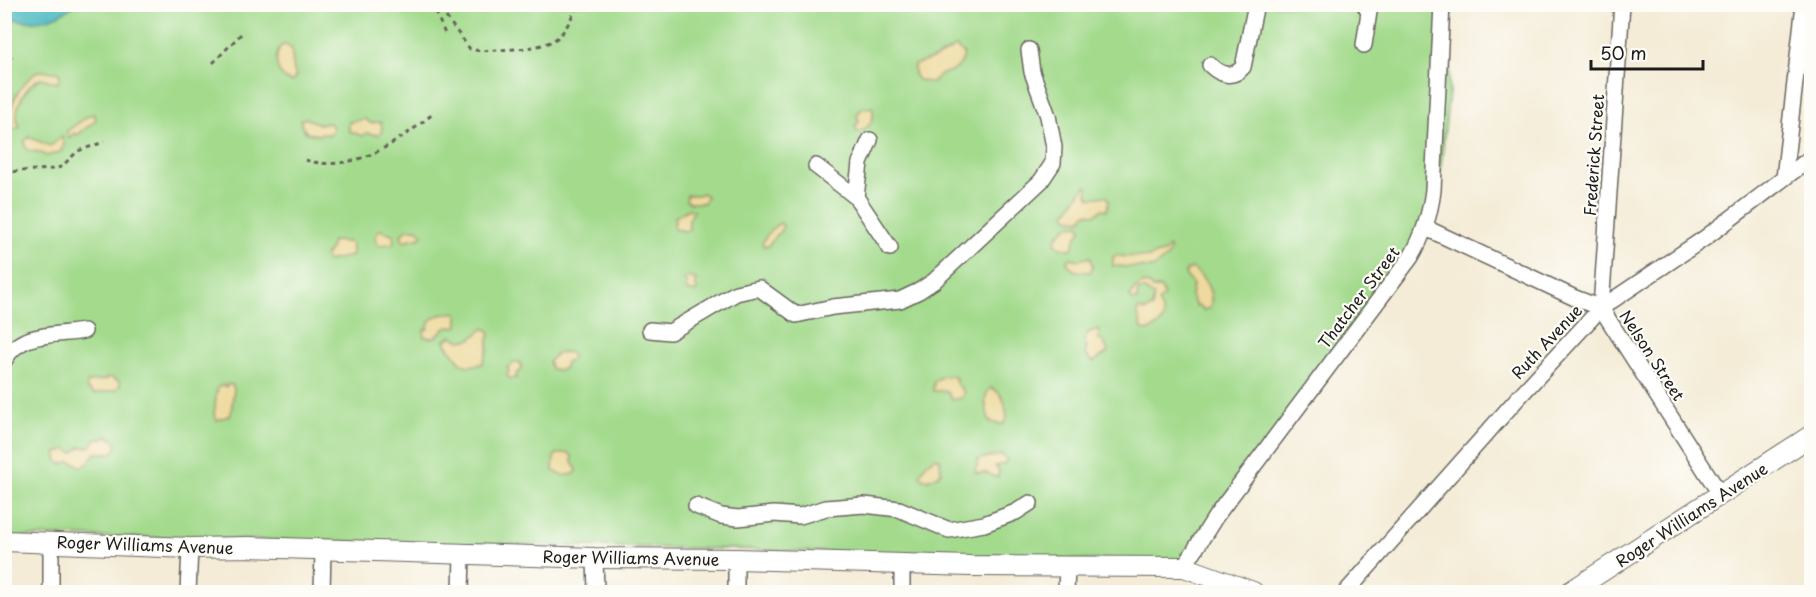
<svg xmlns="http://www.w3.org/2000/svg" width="1816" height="597" font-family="'Playpen Sans',sans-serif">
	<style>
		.green { fill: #a3da8c; stroke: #607b54; stroke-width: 1.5 }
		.sand { fill: #eeda9e; stroke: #857b5d; stroke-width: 1.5 }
		.water { fill: #4bbac1; stroke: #346b6e; stroke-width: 1.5 }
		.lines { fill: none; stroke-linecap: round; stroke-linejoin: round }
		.minor-casing { stroke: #68655d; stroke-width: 18 }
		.major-casing { stroke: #68655d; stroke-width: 22 }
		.path { stroke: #68655d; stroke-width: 3; stroke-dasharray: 4.5 4.5; stroke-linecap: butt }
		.minor { stroke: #fff; stroke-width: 15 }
		.major { stroke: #fff; stroke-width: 20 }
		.rail-casing { stroke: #1c1c1c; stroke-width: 7 }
		.rail { stroke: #fdfcf7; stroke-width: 4.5; stroke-dasharray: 14; stroke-linecap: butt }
		.labels { text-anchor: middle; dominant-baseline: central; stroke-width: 4.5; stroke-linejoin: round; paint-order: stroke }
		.street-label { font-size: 16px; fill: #1c1c1c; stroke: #fdfcf7 }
	</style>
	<rect width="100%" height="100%" fill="#fdfcf7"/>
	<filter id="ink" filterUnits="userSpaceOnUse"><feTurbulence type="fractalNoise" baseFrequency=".0167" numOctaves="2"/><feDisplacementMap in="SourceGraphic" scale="12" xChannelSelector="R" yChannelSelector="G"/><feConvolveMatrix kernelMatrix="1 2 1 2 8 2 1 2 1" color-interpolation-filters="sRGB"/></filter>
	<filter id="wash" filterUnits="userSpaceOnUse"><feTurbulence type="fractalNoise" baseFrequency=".008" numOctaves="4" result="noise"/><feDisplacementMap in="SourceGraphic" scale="24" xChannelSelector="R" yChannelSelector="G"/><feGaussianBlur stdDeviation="1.35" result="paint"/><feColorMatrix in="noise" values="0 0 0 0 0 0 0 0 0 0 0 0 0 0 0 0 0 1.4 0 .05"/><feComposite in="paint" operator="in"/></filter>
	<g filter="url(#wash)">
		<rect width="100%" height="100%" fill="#f4ecd7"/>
		<path class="green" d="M4 5H1451L1449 92 1438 190 1432 227 1188 563 729 549 61 536 5 537Z"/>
		<path class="sand" d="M282 45H286L292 49C291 53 294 73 296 76L292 82C276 77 272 58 282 45Z
			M956 47 964 54 962 61 954 70 939 75 932 83 918 80 914 74V65L935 58Z
			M38 71 57 72 60 75 58 83 41 78C26 85 10 111 20 127L15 130C0 112 22 82 38 71Z
			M872 107C876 118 869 130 857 132L855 127 859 122 857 114 862 109Z
			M93 114 96 117 95 121 77 135 74 133 69 138 67 131 88 116Z
			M305 118 319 124 329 123 333 127 332 132 328 135 323 133 318 135 307 133 301 125V120Z
			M365 119 370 123 381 122 382 130 379 135 367 133 363 136 349 131V122Z
			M29 137 50 146 62 137 64 145 60 152 47 156 38 152 27 150 24 142Z
			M1085 186 1088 187 1087 194 1091 198 1106 196 1109 200 1107 210 1103 209 1095 214 1086 213 1080 220 1067 218 1066 213Z
			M702 193 707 196 704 203H691L686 201 687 195H698Z
			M688 209 694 211 689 220V229L686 231 674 229 675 217Z
			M781 223 783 226 782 229 768 246H763L762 243C766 236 774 225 781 223Z
			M1080 225 1081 231 1076 237 1072 249 1062 248 1055 243 1057 237 1067 226Z
			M407 229H417L422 233 423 235 421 237 403 241 401 235Z
			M380 230 393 234 394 243 378 246 375 239 377 232Z
			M332 241 349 242 352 245V256L327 261 324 256 330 251Z
			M1168 247 1170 250 1167 257 1153 268 1113 266V257L1117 255C1128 259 1139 254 1149 258L1153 255 1164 253Z
			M1090 257 1093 267 1090 272 1075 271 1067 263 1068 260 1071 258 1078 260Z
			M1192 268C1205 277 1215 293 1210 308L1203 310 1201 306H1196L1191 296 1193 285 1185 274 1187 270Z
			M686 277 696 279 695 284 697 289 696 292 688 291 685 289 687 285 684 279Z
			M1144 283 1148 284 1152 288H1161L1164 296 1158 302C1167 316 1166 325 1147 331L1142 329 1137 312 1139 309 1145 311 1152 308 1154 296 1143 289 1138 291 1137 300H1132L1130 297 1135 289Z
			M454 312 458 315V326L445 328 434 338 424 337V330L428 329C427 315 443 315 454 312Z
			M483 329H487L490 333 488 340V349L482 364 468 366 462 364 447 345 445 340 452 336 460 341 471 339Z
			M1099 329V339L1104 342 1108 352 1093 362 1085 354 1087 347 1084 339 1089 332Z
			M566 352 571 353 572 359 566 362 565 368 559 370 551 369 549 361 558 353Z
			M514 362H520L522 369 516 374 517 378 510 379 507 376 509 370 507 368Z
			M946 376 955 377 956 383 964 392 961 398 952 400 947 391H933L934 382 941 377Z
			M110 377 119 381 120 385 116 390 94 394 86 388 88 382 104 380Z
			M228 384 232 385 234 388 231 415 217 420 214 414C216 404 215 397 218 387L223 385 226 387Z
			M991 388C1004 393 1006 405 1007 418L1003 424 994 423 989 421C987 409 981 397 991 388Z
			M108 436 116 441V449L112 453H95L87 464 82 467 71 461 62 464 58 462 56 453 67 449 73 453 80 447H90L96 439H103Z
			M568 453 572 456V462L577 470 576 473C568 477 560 476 553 470L554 457 557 454Z
			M1001 455 1007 460 1004 464 995 466 999 471 998 477H995L987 473H976L975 470 977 466 978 459Z
			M935 457 940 459 941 471 939 475 928 480 922 478 920 475 926 464Z"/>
		<path class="water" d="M5 4H75V5C51 22 33 25 5 17Z"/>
	</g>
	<g filter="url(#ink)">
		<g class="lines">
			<g class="minor-casing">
				<path id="minor" d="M1364 45 1369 12 1364 4
					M1210 65C1220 75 1233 79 1243 67L1256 4
					M816 166 856 197 890 248
					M1784 178 1804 4
					M856 197 860 163 870 140
					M1426 228 1575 298 1601 308 1720 494
					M1601 308 1622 4
					M650 330 670 332 736 293 759 288 796 315 833 307 900 300 919 291 934 281 1041 181 1053 163 1054 147 1048 116 1032 72 1029 50
					M4 361C19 331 56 336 84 331
					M696 506 721 516 738 518 774 514 800 516 826 508 864 505 899 509 949 530 984 524 1016 512 1030 503
					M595 558 596 592
					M1184 567 1216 516 1411 257C1424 235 1430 215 1433 190L1442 4
					M51 592V542
					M188 592 190 548
					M322 592 323 550
					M461 592 462 554
					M736 592V559
					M902 592V564
					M1066 592 1067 567
					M1346 592 1517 399 1601 308 1705 238 1812 157"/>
			</g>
			<g class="major-casing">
				<path id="major" d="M4 541 190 548 249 547 595 558 736 559 970 566 1184 567 1253 592
					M1570 592 1812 435"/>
			</g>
			<path class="path" d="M432 4 446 36
				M446 17 470 49 480 51C501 49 543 51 558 37 567 29 573 15 577 4
				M4 60 13 57
				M213 63 241 34
				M305 160C354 174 397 143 434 113
				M4 172 52 169 61 167 78 151 104 142"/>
			<use href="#minor" class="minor"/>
			<use href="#major" class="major"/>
			<g class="rail-casing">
				<path id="rail" d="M1802 592 1812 588"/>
			</g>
			<use href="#rail" class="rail"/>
		</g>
	</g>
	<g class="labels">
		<g class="street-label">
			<text transform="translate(1593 155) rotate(-86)">Frederick Street</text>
			<text transform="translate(1358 297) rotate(-53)">Thatcher Street</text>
			<text transform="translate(1546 341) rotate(-47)">Ruth Avenue</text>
			<text transform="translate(1653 355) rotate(57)">Nelson Street</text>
			<text transform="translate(1691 514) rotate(-33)">Roger Williams Avenue</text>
			<text transform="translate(145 544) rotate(2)">Roger Williams Avenue</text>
			<text transform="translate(631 557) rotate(1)">Roger Williams Avenue</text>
		</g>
	</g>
	<rect width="1816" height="597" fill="none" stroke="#fdfcf7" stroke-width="24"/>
	<path d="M1591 60v9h112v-9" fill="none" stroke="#1c1c1c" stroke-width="3"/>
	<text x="1600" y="60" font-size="18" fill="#1c1c1c" stroke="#fdfcf7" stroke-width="4.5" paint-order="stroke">50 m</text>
</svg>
